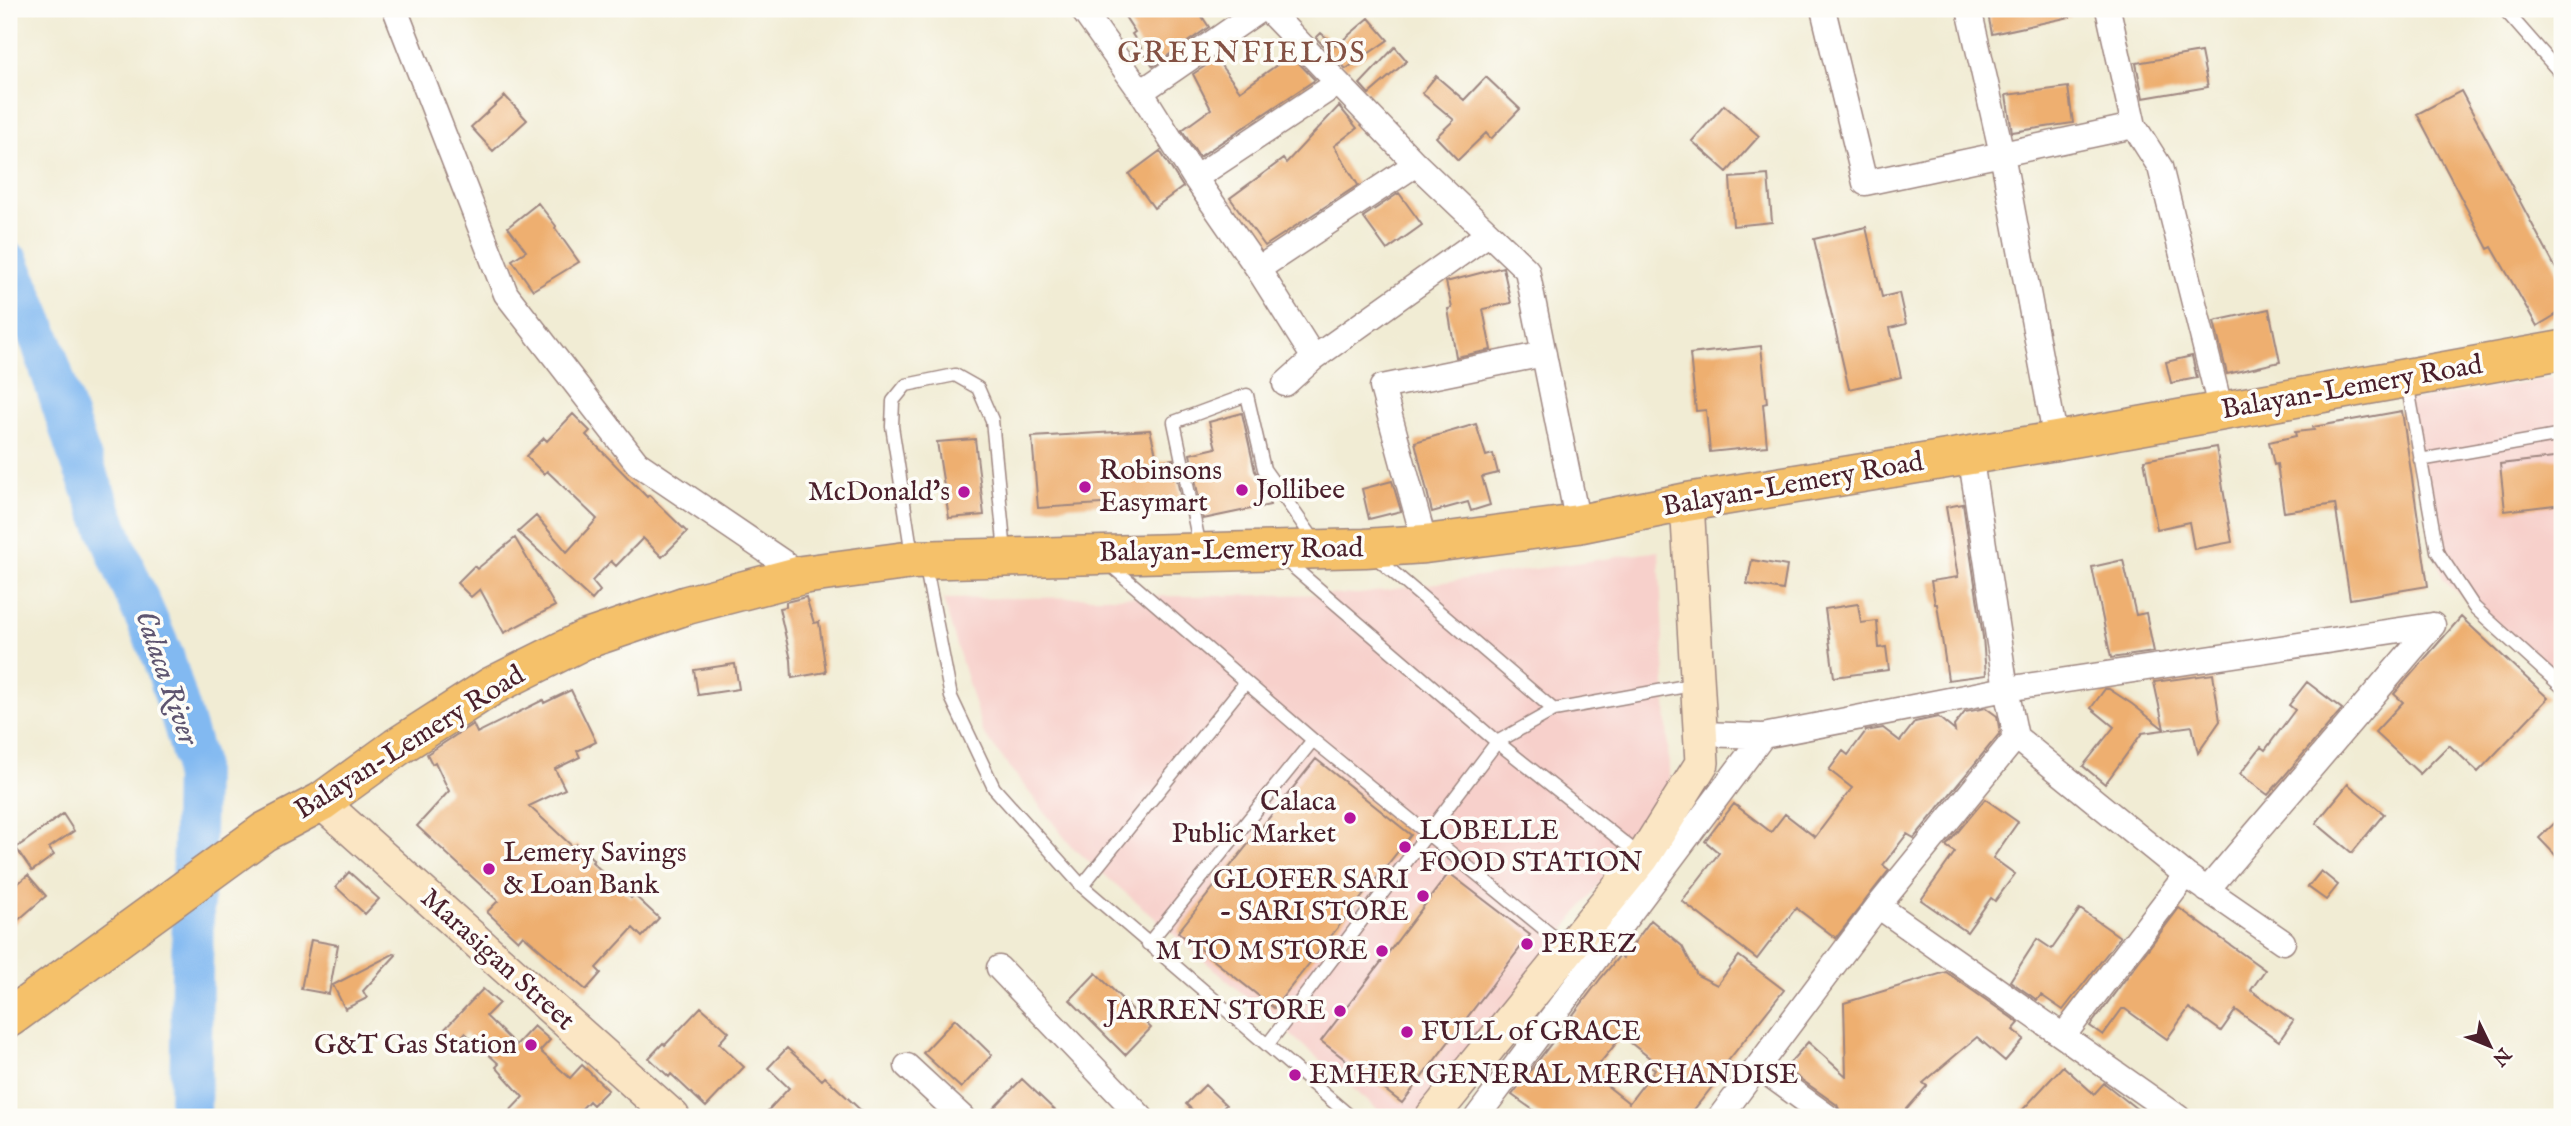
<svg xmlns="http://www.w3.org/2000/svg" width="2571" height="1126" font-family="'IM FELL English',serif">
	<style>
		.built { fill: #f7d0cb }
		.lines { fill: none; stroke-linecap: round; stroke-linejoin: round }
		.river { stroke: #82b9f1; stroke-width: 42 }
		.building { fill: #eeaf6f; fill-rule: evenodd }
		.lane-casing { stroke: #9e8680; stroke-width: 15 }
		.street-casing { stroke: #9e8680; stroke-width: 27 }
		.secondary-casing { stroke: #9e8680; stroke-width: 36 }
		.primary-casing { stroke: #9e8680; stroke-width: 41 }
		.lane { stroke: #fff; stroke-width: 12 }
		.street { stroke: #fff; stroke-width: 24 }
		.secondary { stroke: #fbe6c4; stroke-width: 33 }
		.primary { stroke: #f5c16b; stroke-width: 38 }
		.poi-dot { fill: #b5179e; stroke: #fdfcf7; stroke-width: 2.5 }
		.labels { text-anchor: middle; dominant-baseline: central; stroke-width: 7; stroke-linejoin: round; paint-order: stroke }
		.street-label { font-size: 28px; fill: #4a1f2b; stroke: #fdfcf7 }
		.poi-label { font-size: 28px; fill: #4a1f2b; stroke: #fdfcf7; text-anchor: start }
		.neighbourhood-label { font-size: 30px; letter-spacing: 2px; fill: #835143; stroke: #fdfcf7 }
		.water-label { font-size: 30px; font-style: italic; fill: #5e5570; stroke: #fdfcf7 }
	</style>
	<rect width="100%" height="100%" fill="#fdfcf7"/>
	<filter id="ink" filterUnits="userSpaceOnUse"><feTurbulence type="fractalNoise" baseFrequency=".0143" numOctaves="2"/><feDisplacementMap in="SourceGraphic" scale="14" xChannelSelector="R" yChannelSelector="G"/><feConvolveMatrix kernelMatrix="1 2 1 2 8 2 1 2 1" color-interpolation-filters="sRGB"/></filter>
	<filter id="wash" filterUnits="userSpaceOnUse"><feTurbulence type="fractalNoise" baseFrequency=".00686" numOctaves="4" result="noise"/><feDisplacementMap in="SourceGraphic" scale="28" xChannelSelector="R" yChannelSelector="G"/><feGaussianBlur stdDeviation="1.57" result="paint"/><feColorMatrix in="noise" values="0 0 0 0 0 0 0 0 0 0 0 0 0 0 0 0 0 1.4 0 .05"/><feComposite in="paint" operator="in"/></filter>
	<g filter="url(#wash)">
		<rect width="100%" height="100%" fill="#f1ecd4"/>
		<path class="built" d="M2562 376V687L2442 579 2400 402Z
			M1659 551 1670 791 1422 1117H1386L1071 846 983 733 943 599 1360 594Z"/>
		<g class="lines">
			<path class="river" d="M9 263 42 343 77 450 119 556 164 659 195 762 190 1117"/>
		</g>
		<g id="blocks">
			<path class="building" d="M1120 9H1197L1209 27 1153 66 1132 34 1135 32Z
				M1987 9H2069L2070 17 1992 34Z
				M1369 18 1388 40 1346 69 1316 38 1321 33 1336 46Z
				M1395 47 1407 61 1369 94 1360 84Z
				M2201 52 2208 87 2143 98 2136 63Z
				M1291 55 1315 80 1199 157 1182 130 1211 109 1193 74 1216 59 1240 91Z
				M1436 76 1464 100 1486 77 1520 109 1491 139 1486 133 1458 160 1436 137 1454 120 1422 93Z
				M2068 87 2073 123 2012 132 2006 95Z
				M2461 91 2562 280V311L2537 326 2492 247 2488 249 2417 114Z
				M505 96 527 120 493 151 471 127Z
				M1724 105 1759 136 1727 172 1692 141Z
				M1339 106 1357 128 1334 146 1358 185 1265 246 1230 198 1283 159 1286 163Z
				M1160 151 1183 187 1154 208 1129 174Z
				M1768 175 1772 222 1733 226 1730 178Z
				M1399 193 1422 225 1387 250 1363 217Z
				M538 203 556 226 555 228 579 262 533 290 512 260 526 251 508 227Z
				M1866 227 1882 297 1899 293 1906 324 1890 328 1901 377 1849 389 1814 239Z
				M1503 267 1511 303 1483 309 1491 350 1456 357 1448 309 1452 308 1446 282Z
				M2269 309 2280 362 2227 374 2214 321Z
				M1761 346 1767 403 1763 404 1767 446 1710 452 1706 410 1696 411 1690 354Z
				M2192 356 2197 378 2171 383 2166 362Z
				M2402 411 2428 586 2350 599 2335 504 2284 512 2277 464 2274 465 2269 442 2296 436 2295 432 2314 430 2313 427Z
				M1242 413 1255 471 1264 484 1270 505 1203 519 1190 454 1216 448 1209 422Z
				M573 414 590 431 586 435 647 497 649 495 687 532 662 557 643 538 616 566 611 561 592 581 600 591 592 600 518 532 536 516 567 552 597 519 547 471 544 474 526 456 544 438 547 441Z
				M1476 424 1486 456 1493 454 1498 473 1482 477 1490 505 1471 511 1468 502 1432 512 1415 442Z
				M1150 430 1158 462 1173 459 1181 499 1038 508 1032 437Z
				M975 439 984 515 949 518 937 442Z
				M2216 447 2232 542 2194 549 2189 522 2157 529 2144 460Z
				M2562 457V504L2505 511 2500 464Z
				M1392 481 1401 511 1369 519 1362 489Z
				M1963 504 1983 637 1986 675 1948 680 1937 604H1935L1931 581 1958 577 1946 507Z
				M515 538 555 606 504 633 480 589 471 597 457 583 474 566 477 569Z
				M1752 560 1787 566 1783 590 1747 584Z
				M2123 560 2136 615 2146 613 2154 652 2111 658 2092 567Z
				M806 597 814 623 819 622 826 672 792 678 791 660 779 608 786 607V602Z
				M1858 604 1861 623 1877 621 1879 648 1886 647 1889 670 1834 677 1825 609Z
				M2461 617 2548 698 2478 772 2449 745 2420 774 2375 732 2403 702 2394 694Z
				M735 664 739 689 698 695 694 670Z
				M2213 674 2220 721 2198 753 2192 726 2142 733 2105 784 2083 766 2114 727 2091 708 2105 689H2109L2132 704 2164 729 2154 682Z
				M2307 682 2342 709 2268 795 2240 774 2261 747 2265 750 2295 710 2289 705Z
				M571 690 596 742 577 751 580 757 555 769 565 789 529 806 574 848 577 844 594 860 592 862 631 898 634 895 659 918 642 937 633 928 596 968 601 973 586 990 523 935 518 941 487 912 498 901 417 826 449 791 435 762 432 764 427 754 473 724 477 733 543 700 544 703Z
				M1986 708 1997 716 2000 733 1914 838 1907 834 1883 865 1889 870 1836 938 1796 908 1757 959 1682 901 1719 853 1705 841 1734 804 1771 832 1785 814 1815 837 1852 788 1829 770 1843 751 1848 755 1866 731 1883 728 1900 741 1915 722 1938 717 1955 731 1954 726 1965 712Z
				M1316 759 1411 835 1274 1008 1178 932Z
				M2348 784 2384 814 2352 853 2316 823Z
				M1985 799 2018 822 1993 858 2015 874 1995 901 1991 898 1967 932 1921 900 1955 852 1946 846Z
				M63 814 74 831 49 848 54 855 32 871 16 848Z
				M2562 816V862L2539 838Z
				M2321 871 2338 885 2326 900 2308 887Z
				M349 872 379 899 365 914 336 887Z
				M1449 873 1530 935 1402 1103 1321 1041Z
				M28 875 46 896 9 928V891Z
				M2179 908 2265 970 2251 990 2293 1021 2279 1041 2236 1010 2221 1031 2189 1008 2167 1039 2125 1009H2122L2103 1035 2090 1026Z
				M2080 909 2120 937 2063 1010 2041 995 2037 1000 2010 981 2037 939 2052 949Z
				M1651 920 1682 946 1697 975 1717 985 1739 956 1784 990 1728 1061 1731 1063 1688 1117H1543L1512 1095 1601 978 1620 955 1623 958ZM1622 1036 1651 1059 1647 1064 1655 1069 1629 1103 1601 1081 1609 1070 1600 1063Z
				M311 940 338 945 329 994 301 989Z
				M395 953 396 955 363 991 367 998 345 1009 333 985Z
				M1946 972 2019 1023 2013 1030 2024 1039 2005 1061 1977 1037 1923 1083 1927 1086 1900 1117H1843L1837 1105 1785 1068 1808 1042 1846 1076 1844 1003Z
				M1096 973 1151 1028 1125 1055 1070 1000Z
				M483 989 499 1003 486 1016 516 1045 534 1026 550 1040 540 1051 570 1078 582 1065 608 1090 593 1105 589 1101 574 1117H504L523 1097 496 1067 499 1064 465 1033 452 1047 439 1035Z
				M701 1007 729 1032 719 1043 744 1067 706 1107 671 1074 669 1077 649 1058 663 1043 665 1045Z
				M955 1019 992 1055 961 1088 923 1053Z
				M787 1048 822 1080 825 1077 868 1117H762L789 1088 768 1068Z
				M2063 1066 2094 1094 2104 1083 2147 1117H2016Z
				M1022 1079 1062 1117H985Z
				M1205 1085 1226 1105 1214 1117H1200L1186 1104Z"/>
		</g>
	</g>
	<g filter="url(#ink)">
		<use href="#blocks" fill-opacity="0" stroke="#9e8680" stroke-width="2"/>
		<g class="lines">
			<g class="lane-casing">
				<path id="lane" d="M2504 9 2562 75
					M2407 382 2437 551 2474 607 2562 687
					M2420 460 2562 435
					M1200 547 1174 422 1247 395 1264 469 1317 544
					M912 555 892 426 893 401 906 385 955 375 978 388 992 420 1005 552
					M1373 555 1554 710
					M1285 560 1497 742 1642 857
					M925 563 951 697 994 788 1082 886 1351 1117
					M1108 563 1313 740 1566 947
					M1082 886 1246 682
					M1148 944 1313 740
					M1268 1044 1497 742 1554 710 1697 684"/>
			</g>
			<g class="street-casing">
				<path id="street" d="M395 9 506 294 637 463 802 575
					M1082 9 1141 92 1195 178 1258 269 1314 358
					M1267 9 1416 164 1527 270 1578 524
					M1823 9 1865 183 2134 126 2108 9
					M1969 9 2002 154 2056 441
					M1141 92 1261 9
					M2134 126 2160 167 2221 411
					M1195 178 1338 83
					M1258 269 1416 164
					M1285 384 1314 358 1488 234
					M1425 544 1382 387 1544 354
					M1701 734 1763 736 2006 689 2433 625
					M2016 737 2186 875 2283 942
					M2207 890 2433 625
					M1878 906 2178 1117
					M999 968 1141 1117
					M2064 1035 2186 875
					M907 1066 962 1117
					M1759 1067 1828 1117
					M1477 1117 1763 736
					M1720 1117 1878 906 2016 737 2006 689 1970 454"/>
			</g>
			<g class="secondary-casing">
				<path id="secondary" d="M321 802 673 1117
					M1432 1117 1643 857 1702 763 1687 502"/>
			</g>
			<g class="primary-casing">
				<path id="primary" d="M9 1018 264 832 321 802 397 747 492 686 584 640 687 605 802 575 913 560 1365 548 1425 544 1578 524 1687 502 2056 441 2562 350"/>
			</g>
			<use href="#lane" class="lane"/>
			<use href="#street" class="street"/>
			<use href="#secondary" class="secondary"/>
			<use href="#primary" class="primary"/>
		</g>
	</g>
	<g class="poi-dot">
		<circle cx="1085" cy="487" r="7"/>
		<circle cx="1242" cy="490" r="7"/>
		<circle cx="964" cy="492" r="7"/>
		<circle cx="1350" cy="818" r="7"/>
		<circle cx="1405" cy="847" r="7"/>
		<circle cx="489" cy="869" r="7"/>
		<circle cx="1423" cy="896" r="7"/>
		<circle cx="1527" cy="944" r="7"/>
		<circle cx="1382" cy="951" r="7"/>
		<circle cx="1340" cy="1011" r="7"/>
		<circle cx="1407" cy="1032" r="7"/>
		<circle cx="531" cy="1045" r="7"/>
		<circle cx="1295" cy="1075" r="7"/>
	</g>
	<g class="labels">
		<g class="street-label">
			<text transform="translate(2352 388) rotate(-10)">Balayan-Lemery Road</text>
			<text transform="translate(1793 485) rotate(-10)">Balayan-Lemery Road</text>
			<text transform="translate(1231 551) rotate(-1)">Balayan-Lemery Road</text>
			<text transform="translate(410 743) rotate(-32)">Balayan-Lemery Road</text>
			<text transform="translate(497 960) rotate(42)">Marasigan Street</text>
		</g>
		<g class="poi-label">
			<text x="1099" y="471">Robinsons<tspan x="1099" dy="32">Easymart</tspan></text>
			<text x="1256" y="490">Jollibee</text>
			<text x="950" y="492" text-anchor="end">McDonald's</text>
			<text x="1336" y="802" text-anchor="end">Calaca<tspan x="1336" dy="32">Public Market</tspan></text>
			<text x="1419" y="831">LOBELLE<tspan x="1419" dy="32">FOOD STATION</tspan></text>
			<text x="503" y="853">Lemery Savings<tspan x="503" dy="32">&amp; Loan Bank</tspan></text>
			<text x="1409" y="880" text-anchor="end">GLOFER SARI<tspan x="1409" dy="32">- SARI STORE</tspan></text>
			<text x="1541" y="944">PEREZ</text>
			<text x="1368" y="951" text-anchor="end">M TO M STORE</text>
			<text x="1326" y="1011" text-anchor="end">JARREN STORE</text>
			<text x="1421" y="1032">FULL of GRACE</text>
			<text x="517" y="1045" text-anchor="end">G&amp;T Gas Station</text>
			<text x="1309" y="1075">EMHER GENERAL MERCHANDISE</text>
		</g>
		<g class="neighbourhood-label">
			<text x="1242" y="54">GREENFIELDS</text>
		</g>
		<g class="water-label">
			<text transform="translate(166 678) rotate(71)">Calaca River</text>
		</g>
	</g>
	<rect width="2571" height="1126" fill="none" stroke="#fdfcf7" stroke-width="35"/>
	<g transform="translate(2490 1046) rotate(133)" stroke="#fdfcf7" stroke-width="5" paint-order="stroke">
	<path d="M0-5L12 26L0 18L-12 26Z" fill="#4a1f2b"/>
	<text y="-10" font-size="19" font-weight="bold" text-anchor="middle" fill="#4a1f2b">N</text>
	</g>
</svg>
